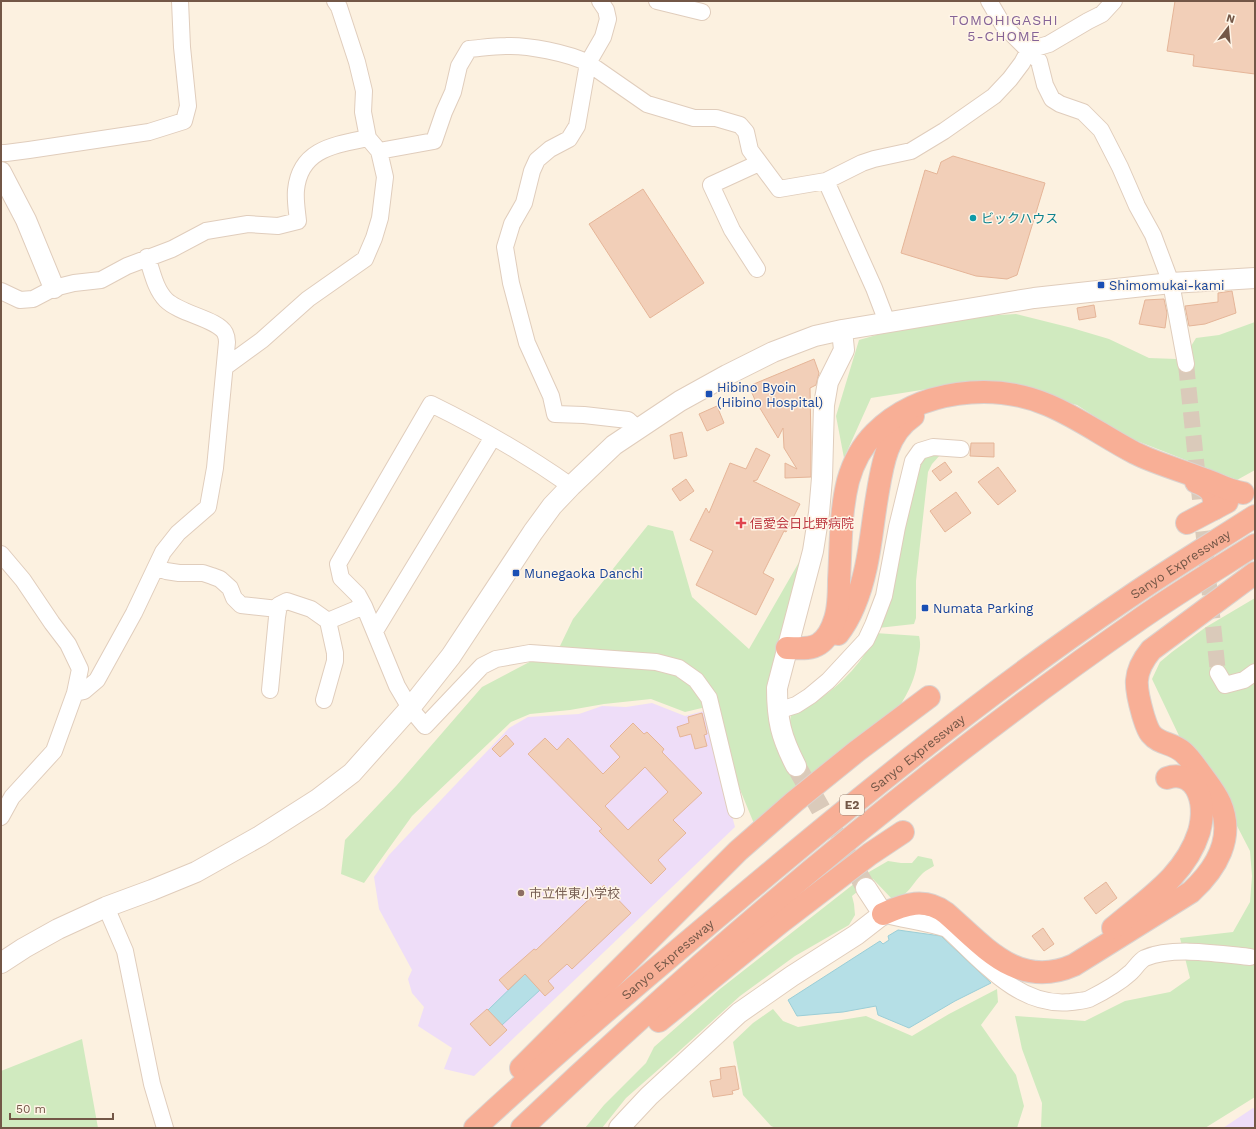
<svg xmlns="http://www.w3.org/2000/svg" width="1256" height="1129" font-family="'Work Sans','Noto Sans JP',sans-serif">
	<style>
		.education { fill: #eeddf8 }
		.green { fill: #d0eabf }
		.water { fill: #b5dfe6; stroke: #9bced7 }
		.building { fill: #f2cfb8; stroke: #e5b598; fill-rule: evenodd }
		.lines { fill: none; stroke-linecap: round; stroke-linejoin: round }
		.minor-tunnel { stroke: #dacaba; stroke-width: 16; stroke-dasharray: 16 8; stroke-linecap: butt }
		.tertiary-tunnel { stroke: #dacaba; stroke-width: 20; stroke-dasharray: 20 10; stroke-linecap: butt }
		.minor-casing { stroke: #e0cdbc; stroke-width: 18 }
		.tertiary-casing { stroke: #e0cdbc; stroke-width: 22 }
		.motorway-casing { stroke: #dbd3cf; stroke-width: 24 }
		.minor { stroke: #fff; stroke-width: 16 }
		.tertiary { stroke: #fff; stroke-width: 20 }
		.motorway { stroke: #f8af96; stroke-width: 22 }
		.culture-dot { fill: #0f9aa8; stroke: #fff5e7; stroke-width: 1.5 }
		.transit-dot { fill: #1a4fb4; stroke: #fff5e7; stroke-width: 1.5 }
		.health-dot { fill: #e0444e; stroke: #fff5e7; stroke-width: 1.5 }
		.education-dot { fill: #8d6e63; stroke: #fff5e7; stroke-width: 1.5 }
		.labels { text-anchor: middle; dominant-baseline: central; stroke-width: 3; stroke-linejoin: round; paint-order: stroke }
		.shield { fill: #fff5e7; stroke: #9d8677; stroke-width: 1 }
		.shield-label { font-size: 12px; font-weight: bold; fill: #735747 }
		.culture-label { font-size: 13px; fill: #0d838f; stroke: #fff5e7; text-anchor: start }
		.transit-label { font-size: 13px; fill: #164399; stroke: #fff5e7; text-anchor: start }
		.health-label { font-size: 13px; fill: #be3a42; stroke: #fff5e7; text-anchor: start }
		.street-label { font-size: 13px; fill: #735747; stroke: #fff5e7 }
		.education-label { font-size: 13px; fill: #785e54; stroke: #fff5e7; text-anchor: start }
		.neighbourhood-label { font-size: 14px; letter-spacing: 1px; fill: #856397; stroke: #fff5e7 }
	</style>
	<rect width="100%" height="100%" fill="#fcf1e0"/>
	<path class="education" d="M652 703 685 716 704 711 735 827 474 1076 444 1069 452 1048 418 1026 424 1007 412 993 408 979 412 970 379 909 374 877 389 855 509 728 528 717 579 714 602 706 626 707Z
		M1253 1108 1255 1109V1128H1223Z"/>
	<path class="green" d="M1016 314 1072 328 1109 339 1149 358 1177 359 1188 351 1196 338 1219 335 1255 322V470L1237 480 1127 437 1077 405 997 384 940 387 871 398 844 458 836 416 859 340 894 330 983 316Z
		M930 454H941L932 464 928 472 916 581V618L914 624 878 628 889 598 920 460Z
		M648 525 673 531 692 597 749 649 810 543 780 649 789 726 791 715C818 703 845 682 862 658 868 650 871 641 875 633L919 636C921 644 920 650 918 658 915 683 906 696 893 717L755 826 706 707 685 712 651 699 604 704 570 710 530 714 511 722 412 816 364 883 341 874 345 840 397 785 482 687 560 646 573 619Z
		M1255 598V1097L1205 1128H1041L1042 1103 1022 1049 1015 1016 1085 1021 1125 1001 1170 992 1190 978 1180 938 1233 932 1250 902 1252 876 1250 851 1235 822 1182 742 1152 679 1160 662 1172 652 1206 627Z
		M918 856 932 859 934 866C931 868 926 870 923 873 912 883 909 897 892 899L873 879 852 896 854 904 855 915 849 925 795 956 740 996 676 1054 626 1098 602 1128H585L604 1105 646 1063 654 1047 720 989 869 872 888 861 901 863H912Z
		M997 989 998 1002 981 1025 1016 1075 1024 1106 1017 1128H776L771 1126 743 1095 733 1042 753 1023 773 1009 783 1021 798 1027 866 1016 912 1036 949 1014Z
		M82 1039 98 1128H1V1071Z"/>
	<path class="water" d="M898 930 941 936 991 983 955 1001 909 1028 878 1015 876 1006 843 1012 797 1016 788 1000 880 941 883 944 889 940 888 936Z
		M525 974 540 990 502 1025 488 1010Z"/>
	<path class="building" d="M1175 1H1255V74L1193 66 1194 55 1167 51Z
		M953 156 1045 183 1017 275 1007 279 976 276 901 253 925 170 937 174 941 162Z
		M643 189 704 283 650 318 589 224Z
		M1232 291 1236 313 1205 324 1189 326 1185 306 1218 302V293Z
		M1164 299 1167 313 1165 328 1139 324 1145 300Z
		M1094 305 1096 317 1079 320 1077 308Z
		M814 359 819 373 816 385 810 388 811 443V477L785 478V463L797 469 784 448 783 428 778 438 755 400 749 386Z
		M717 406 724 423 707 431 699 414Z
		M682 432 687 456 674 459 670 435Z
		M971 443H994V457L970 456Z
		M756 448 770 455 757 480 753 481 800 504 786 532 784 531 763 573 774 579 756 615 696 585 713 551 690 540 706 508 709 513 730 463 746 469Z
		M945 462 952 472 940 481 932 471Z
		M998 467 1016 491 998 505 978 482Z
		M686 479 694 491 680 501 672 489Z
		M956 492 971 513 945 532 930 511Z
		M702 713 707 734 704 735 707 746 695 749 691 734 680 737 677 727 689 723 688 717Z
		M633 723 644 734 647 732 664 749 662 752 702 793 673 820 686 833 658 860 666 869 651 884 599 831 602 829 528 754 545 738 557 750 568 738 603 774 620 757 610 746ZM645 767 668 792 628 830 605 806Z
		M506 735 514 744 500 757 492 749Z
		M1106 882 1117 898 1096 914 1084 898Z
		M604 885 631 913 572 969 567 964 548 981 554 988 545 996 525 974 508 990 499 980 534 949 536 950Z
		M1043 928 1054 944 1044 951 1032 936Z
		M487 1009 507 1030 490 1046 470 1024Z
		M735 1066 739 1089 732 1091 733 1094 713 1097 710 1081 721 1079 720 1068Z"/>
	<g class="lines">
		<path class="minor-tunnel" d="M1186 364 1218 673"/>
		<path class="tertiary-tunnel" d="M796 766 866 888"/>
		<g class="minor-casing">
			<path id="minor" d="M600 1 606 10 608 19 603 37 588 63 577 126 569 139 550 149 537 160 532 171 524 203 512 224 505 247 511 283 527 343 551 396 555 414 584 415 628 420 638 429
				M657 1 702 12
				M989 1 1003 25 1039 61 1045 85 1052 99 1060 104 1083 112 1101 130 1120 167 1137 206 1153 235 1171 283 1186 364
				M379 151 434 141 444 112 453 92 459 66 469 49C481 48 493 46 506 46 528 45 568 53 588 63L647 104 694 118H716L740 125 746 132 750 150 779 189 826 181 862 163 874 159 911 151 944 131 994 96 1010 79 1022 63 1029 50 1049 44 1088 21 1102 14 1114 1
				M1 153H6L29 150 149 132 184 121 188 106 182 47 180 1
				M826 181 874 288 887 322
				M757 269 732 230 711 185 759 163
				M1 291 20 300 33 299 54 288 74 283 101 280 127 266 172 249 206 231 248 224 278 226 298 221C297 211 295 200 296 190 300 149 334 145 368 138
				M225 367 262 340 308 299 365 259 374 238 380 218 385 177 379 151 368 138 363 112 364 91 357 62 339 7 335 1
				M571 486C527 455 480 428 431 404L338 564 341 578 358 595 364 606 397 686 410 708 425 726 482 666 496 659 530 653 656 662 679 668 696 680 709 698 736 810
				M1 554 23 580 52 623 68 644 80 669 75 693 54 751 12 797 1 817
				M156 567 166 571 179 573H203L212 576 220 579 230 588 234 598 241 605 278 609
				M328 621 364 606
				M375 631 493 437
				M1218 673 1225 685 1244 680 1255 672
				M270 690 277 617 279 605 287 601 311 609 328 621 335 653V661L324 700
				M75 693 84 691 97 680 134 613 163 552 178 533 208 507 215 468 227 342C227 339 226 335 225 333 218 319 180 314 166 300 155 289 152 271 147 257
				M777 711 796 705 810 696 828 681 866 640 873 625 884 596 897 527 913 461 920 451 933 447 961 449
				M106 907 125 951 152 1084 165 1128
				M883 914C904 920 927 922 947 929 982 961 1019 1008 1071 1002 1077 1001 1084 1001 1089 999 1103 992 1118 984 1130 973 1135 969 1139 961 1145 958 1173 946 1221 954 1250 957"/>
		</g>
		<g class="tertiary-casing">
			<path id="tertiary" d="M1 172 26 220 54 288
				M796 766C781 737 777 720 777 688L813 551 819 513 822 478 824 405 828 382 844 350 842 330
				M1 963 24 948 58 929 106 907 152 890 196 872 260 836 318 799 352 773 410 708 451 656 533 532 552 506 571 486 614 445 680 401 727 375 773 352 815 336 842 330 1034 298 1171 283 1255 278
				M619 1128 649 1096 739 1013 792 976 856 935 883 914 866 888"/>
		</g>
		<g class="motorway-casing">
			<g id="motorway">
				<path d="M1196 482C1211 488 1215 493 1214 509"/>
				<path d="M1187 523 1227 502"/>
				<path d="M838 634C853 615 861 590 866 567 871 544 873 520 877 497 882 467 886 434 913 416"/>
				<path d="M787 648C798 648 810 650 819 644 828 638 832 629 835 619 839 607 839 593 839 580 841 547 840 513 848 481 853 463 862 446 875 433 919 389 994 382 1048 405 1079 418 1106 438 1135 453 1157 464 1181 470 1203 479 1219 484 1225 490 1243 493"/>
				<path d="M883 914C905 904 925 897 946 913 984 946 1018 990 1074 965L1191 892C1216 869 1235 838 1220 803 1216 794 1210 786 1204 778 1197 769 1191 759 1183 752 1173 743 1159 744 1151 734 1147 729 1145 721 1143 715 1135 687 1132 673 1151 650L1255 573"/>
				<path d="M1113 928C1147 899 1185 876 1199 832 1203 817 1204 802 1196 788 1189 777 1178 774 1167 778"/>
				<path d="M659 1021 781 922 870 854 903 832"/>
				<path d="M521 1068 738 851 794 802 857 751 929 697"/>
				<path id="s1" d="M475 1128C559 1050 647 976 735 902 862 795 991 690 1129 597 1170 569 1213 543 1255 516"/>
				<path d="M522 1128C716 944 921 771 1140 619 1177 593 1217 569 1255 545"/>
			</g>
		</g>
		<use href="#minor" class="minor"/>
		<use href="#tertiary" class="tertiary"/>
		<use href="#motorway" class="motorway"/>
	</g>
	<circle class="culture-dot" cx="973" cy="218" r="4"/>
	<g class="transit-dot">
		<rect x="1097" y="281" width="8" height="8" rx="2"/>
		<rect x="705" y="390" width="8" height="8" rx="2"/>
		<rect x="512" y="569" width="8" height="8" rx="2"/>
		<rect x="921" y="604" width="8" height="8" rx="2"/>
	</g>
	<path class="health-dot" d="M739 517h4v4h4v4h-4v4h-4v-4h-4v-4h4z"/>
	<circle class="education-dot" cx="521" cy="893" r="4"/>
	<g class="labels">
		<rect class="shield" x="840" y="795" width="24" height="20" rx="3"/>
		<g class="shield-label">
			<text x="852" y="805">E2</text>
		</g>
		<g class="culture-label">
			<text x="981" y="218">ビックハウス</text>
		</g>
		<g class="transit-label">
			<text x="1109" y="285">Shimomukai-kami</text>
			<text x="717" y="387">Hibino Byoin<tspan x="717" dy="15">(Hibino Hospital)</tspan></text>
			<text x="524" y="573">Munegaoka Danchi</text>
			<text x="933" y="608">Numata Parking</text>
		</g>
		<g class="health-label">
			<text x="750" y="523">信愛会日比野病院</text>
		</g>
		<g class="street-label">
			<text stroke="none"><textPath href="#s1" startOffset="904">Sanyo Expressway</textPath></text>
			<text stroke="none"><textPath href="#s1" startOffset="580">Sanyo Expressway</textPath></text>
			<text stroke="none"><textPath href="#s1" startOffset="256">Sanyo Expressway</textPath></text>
		</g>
		<g class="education-label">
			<text x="529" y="893">市立伴東小学校</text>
		</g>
		<g class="neighbourhood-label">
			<text x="1004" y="20">TOMOHIGASHI<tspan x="1004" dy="16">5-CHOME</tspan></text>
		</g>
	</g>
	<rect width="1256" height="1129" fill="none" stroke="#735747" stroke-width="4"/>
	<g transform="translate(1228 28) rotate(16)" stroke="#fff5e7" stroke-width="3" paint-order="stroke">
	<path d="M0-3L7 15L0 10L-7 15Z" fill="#735747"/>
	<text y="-6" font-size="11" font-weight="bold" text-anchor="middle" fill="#735747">N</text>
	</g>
	<path d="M10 1113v6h103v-6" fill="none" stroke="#735747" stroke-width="2"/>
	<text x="16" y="1113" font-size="12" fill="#735747" stroke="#fff5e7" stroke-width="3" paint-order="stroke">50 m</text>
</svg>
